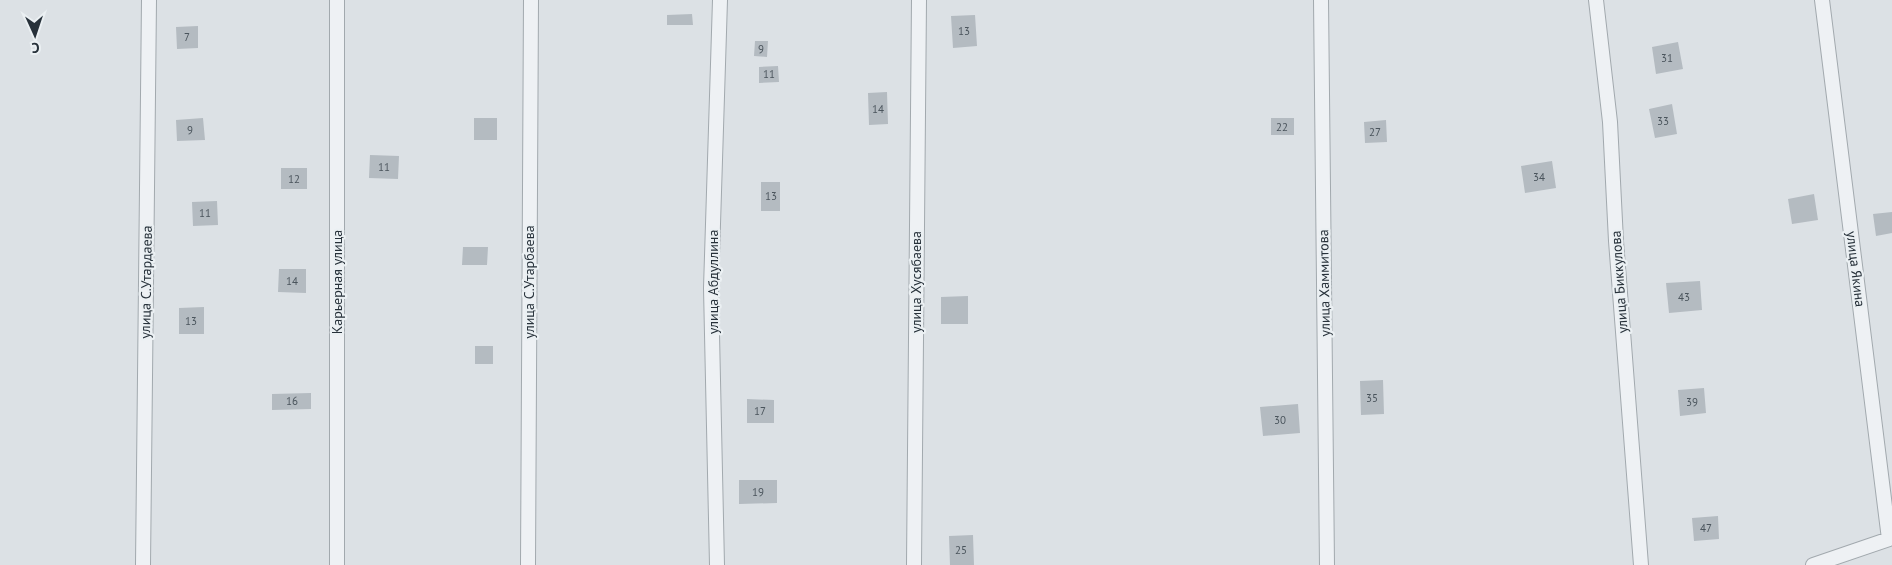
<svg xmlns="http://www.w3.org/2000/svg" width="1892" height="565" font-family="'PT Sans',sans-serif">
	<style>
		.building { fill: #b4bbc1 }
		.lines { fill: none; stroke-linecap: round; stroke-linejoin: round }
		.minor-casing { stroke: #a2a9ae; stroke-width: 16 }
		.minor { stroke: #eef1f4; stroke-width: 14 }
		.labels { text-anchor: middle; dominant-baseline: central; stroke-width: 4.5; stroke-linejoin: round; paint-order: stroke }
		.number-label { font-size: 11px; fill: #4a545c }
		.street-label { font-size: 14px; fill: #27313a; stroke: #ebf0f3 }
	</style>
	<rect width="100%" height="100%" fill="#dce1e5"/>
	<path class="building" d="M692 14 693 25H667V15Z
		M975 15 977 46 953 48 951 16Z
		M198 26V48L177 49 176 27Z
		M755 41H768L767 57 754 56Z
		M1678 42 1683 69 1656 74 1652 47Z
		M778 66 779 82 759 83V67Z
		M887 92 888 124 869 125 868 93Z
		M1672 104 1677 134 1655 138 1649 109Z
		M203 118 205 140 177 141 176 120Z
		M474 118H497V140H474Z
		M1271 118H1294V135H1271Z
		M1386 120 1387 142 1365 143 1364 122Z
		M370 155 399 156 398 179 369 178Z
		M1552 161 1556 188 1525 193 1521 166Z
		M281 168H307V189H281Z
		M761 182H780V211H761Z
		M1814 194 1818 220 1792 224 1788 199Z
		M217 201 218 225 193 226 192 202Z
		M1892 212V233L1876 236 1873 214Z
		M463 247H488L487 265H462Z
		M279 269H306V293L278 292Z
		M1700 281 1702 310 1669 313 1666 283Z
		M968 296V324H941V297Z
		M204 307V334H179V308Z
		M475 346H493V364H475Z
		M1383 380 1384 414 1361 415 1360 381Z
		M1704 388 1706 413 1680 416 1678 390Z
		M311 393V409L272 410V394Z
		M747 399 774 400V423H747Z
		M1298 404 1300 433 1263 436 1260 407Z
		M739 480H777V503L739 504Z
		M1718 516 1719 539 1694 541 1692 518Z
		M973 535 974 565H950L949 536Z"/>
	<g class="lines">
		<g class="minor-casing">
			<path id="minor" d="M337 0V565
				M1321 0 1327 565
				M1596 0 1610 122 1616 241 1641 565
				M1822 0 1889 539
				M143 565 149 0
				M528 565 531 0
				M717 565 711 288 720 0
				M914 565 919 0
				M1813 565 1892 538"/>
		</g>
		<use href="#minor" class="minor"/>
	</g>
	<g class="labels">
		<g class="number-label">
			<text x="964" y="31">13</text>
			<text x="187" y="37">7</text>
			<text x="761" y="49">9</text>
			<text x="1667" y="58">31</text>
			<text x="769" y="74">11</text>
			<text x="878" y="109">14</text>
			<text x="1663" y="121">33</text>
			<text x="1282" y="127">22</text>
			<text x="190" y="130">9</text>
			<text x="1375" y="132">27</text>
			<text x="384" y="167">11</text>
			<text x="1539" y="177">34</text>
			<text x="294" y="179">12</text>
			<text x="771" y="196">13</text>
			<text x="205" y="213">11</text>
			<text x="292" y="281">14</text>
			<text x="1684" y="297">43</text>
			<text x="191" y="321">13</text>
			<text x="1372" y="398">35</text>
			<text x="292" y="401">16</text>
			<text x="1692" y="402">39</text>
			<text x="760" y="411">17</text>
			<text x="1280" y="420">30</text>
			<text x="758" y="492">19</text>
			<text x="1706" y="528">47</text>
			<text x="961" y="550">25</text>
		</g>
		<g class="street-label">
			<text transform="translate(1856 269) rotate(83)">улица Якина</text>
			<text transform="translate(146 282) rotate(-89)">улица С.Утардаева</text>
			<text transform="translate(337 282) rotate(-90)">Карьерная улица</text>
			<text transform="translate(529 282) rotate(-90)">улица С.Утарбаева</text>
			<text transform="translate(713 282) rotate(-90)">улица Абдуллина</text>
			<text transform="translate(916 282) rotate(-90)">улица Хусябаева</text>
			<text transform="translate(1619 282) rotate(-94)">улица Биккулова</text>
			<text transform="translate(1324 283) rotate(-91)">улица Хаммитова</text>
		</g>
	</g>
	<g transform="translate(35 35) rotate(177)" stroke="#ebf0f3" stroke-width="4" paint-order="stroke">
	<path d="M0-4L9 19L0 12L-9 19Z" fill="#27313a"/>
	<text y="-8" font-size="14" font-weight="bold" text-anchor="middle" fill="#27313a">С</text>
	</g>
</svg>
